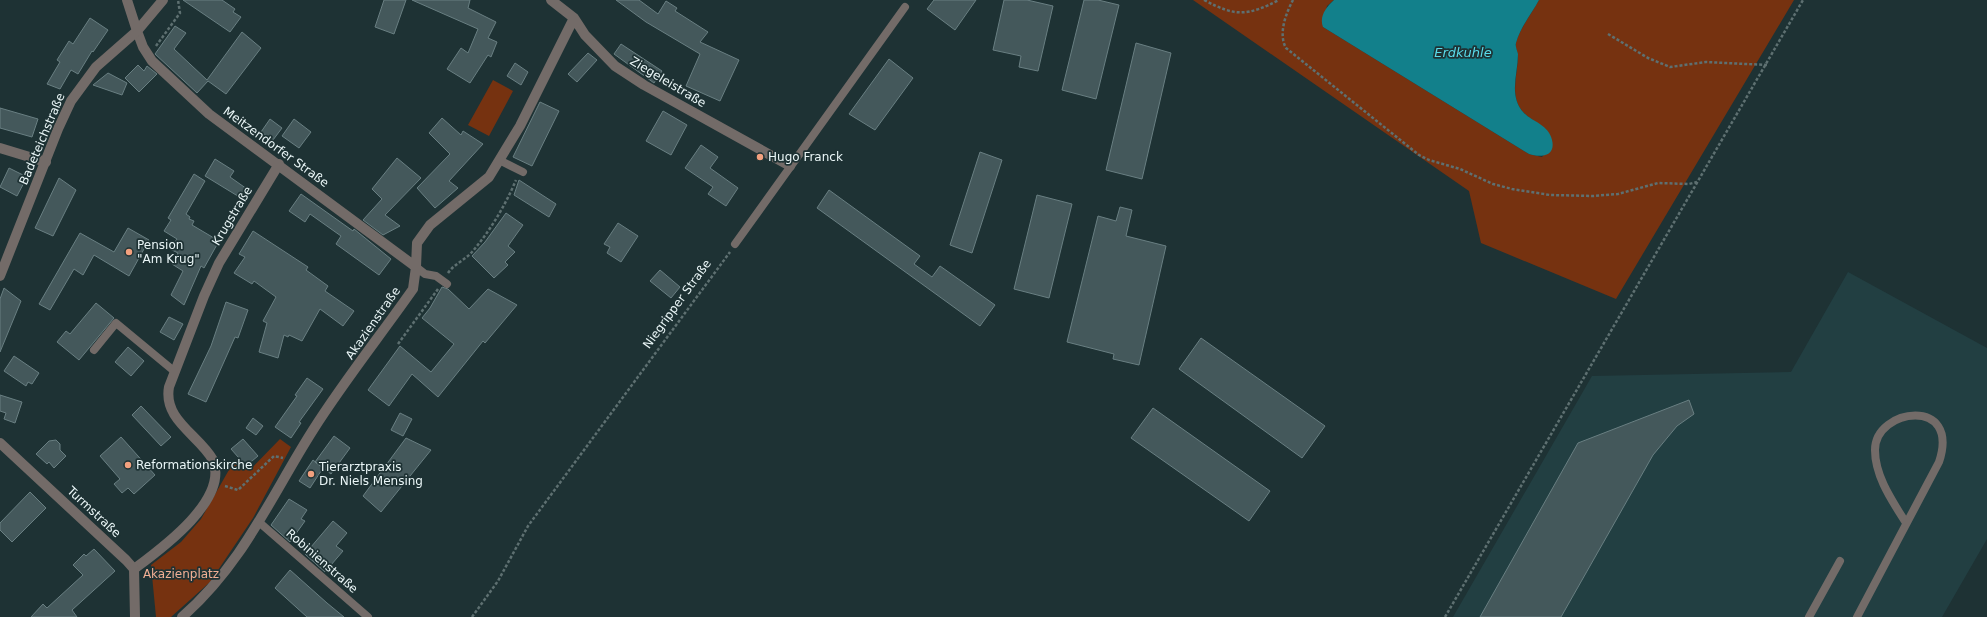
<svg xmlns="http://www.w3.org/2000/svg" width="1987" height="617" font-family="'DejaVu Sans',sans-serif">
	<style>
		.built { fill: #223f42 }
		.green { fill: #763210 }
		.water { fill: #12808b }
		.building { fill: #44585b; stroke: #697f82 }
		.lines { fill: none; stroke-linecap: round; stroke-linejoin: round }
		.path { stroke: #5e7071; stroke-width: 2.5; stroke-dasharray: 3 2; stroke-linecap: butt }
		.service { stroke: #736b68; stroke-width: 8 }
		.minor { stroke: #736b68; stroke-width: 10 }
		.tertiary { stroke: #736b68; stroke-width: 10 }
		.poi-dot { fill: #f2a07e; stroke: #1e3234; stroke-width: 1.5 }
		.labels { text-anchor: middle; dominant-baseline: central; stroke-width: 3.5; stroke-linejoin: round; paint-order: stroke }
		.street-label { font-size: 12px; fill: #eaf6f7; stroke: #1e3234 }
		.poi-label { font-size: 12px; fill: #eaf6f7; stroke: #1e3234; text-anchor: start }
		.park-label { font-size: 12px; fill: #f1af94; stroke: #1e3234 }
		.water-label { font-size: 13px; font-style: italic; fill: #59dbea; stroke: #1e3234 }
	</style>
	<rect width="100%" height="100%" fill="#1e3234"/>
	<path class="built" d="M1848 272 1987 348V539L1942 617H1453L1592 376 1791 372Z"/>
	<path class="green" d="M1193 0H1334L1327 6 1323 27 1529 154 1542 157 1552 145C1551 127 1536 124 1525 114 1508 98 1518 75 1518 55 1517 51 1515 47 1516 43 1518 32 1533 11 1539 0H1794L1616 299 1481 243 1469 191Z
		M493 80 513 91 489 136 468 125Z
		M280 439 291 447 253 518 210 582 171 617H156L151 565 181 542 201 519 234 461 250 470Z"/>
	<path class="water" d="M1334 0H1539C1532 13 1520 28 1516 43 1515 46 1517 50 1518 54 1518 74 1508 96 1524 113 1533 122 1549 125 1552 140 1556 156 1541 158 1529 154L1323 27C1319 17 1326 7 1334 0Z"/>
	<path class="building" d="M183 0H222L235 9 233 12 241 17 230 32Z
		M384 0H406L394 34 375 27Z
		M412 0H470L468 8 496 22 488 38 497 42 491 57 488 55 470 83 447 69 461 48 468 53 478 29Z
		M616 0H639L658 14 666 1 677 8 675 11 708 32 700 42 739 60 720 101 686 86 700 54 646 22Z
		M934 0H976L955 30 927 9Z
		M1004 0H1027L1053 6 1038 71 1019 67 1021 56 993 50Z
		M1084 0H1098L1119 5 1096 99 1062 90Z
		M90 18 108 30 93 52 92 51 78 74 71 70 60 89 47 84 60 62 57 60 69 41 73 44Z
		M175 26 186 33 174 49 207 80 242 32 261 48 226 94 208 81 197 93 155 54Z
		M1136 43 1171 53 1142 179 1106 170Z
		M621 44 662 71 654 83 614 54Z
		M588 53 597 60 577 82 568 74Z
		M889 59 913 78 875 130 849 114Z
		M515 63 528 72 521 85 507 76Z
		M138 65 144 71 147 66 157 74 139 92 125 78Z
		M108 73 127 83 122 95 93 85Z
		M540 102 559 111 532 166 513 157Z
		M0 108 38 119 32 137 0 128Z
		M663 111 687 125 671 155 646 141Z
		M442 118 461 135 463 131 483 144 449 181 458 188 435 208 417 188 450 154 429 133Z
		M270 119 282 128 273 140 261 132Z
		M294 119 311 132 299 148 282 136Z
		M701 145 718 157 710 168 738 188 726 206 708 194 713 187 685 168Z
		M980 152 1002 160 972 253 950 245Z
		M397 158 421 178 385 215 400 226 383 235 363 220 382 199 372 189Z
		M215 159 234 171 230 177 247 189 241 198 205 176Z
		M9 168 27 177 17 196 0 187Z
		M194 174 205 181 186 214 190 217 189 219 194 221 192 225 219 241 204 268 201 266 184 305 171 295 183 271 172 264 178 253 170 249 177 239 164 231 171 220 168 218Z
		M59 178 76 190 53 236 35 228Z
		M519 180 556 204 549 217 514 195Z
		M829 190 920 256 914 264 932 277 940 266 995 305 980 326 817 208Z
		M301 194 353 231 354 229 391 259 379 275 336 244 341 236 310 214 305 222 289 211Z
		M1037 195 1072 204 1049 298 1014 289Z
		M1120 207 1132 210 1126 236 1166 246 1139 365 1113 359 1114 354 1067 342 1098 216 1116 221Z
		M506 213 523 225 508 246 515 252 505 262 508 265 494 278 472 256 485 242Z
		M618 223 638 236 621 262 607 253 610 247 604 244Z
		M128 228 149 240 129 276 94 255 83 275 74 269 50 310 39 304 80 233 114 252Z
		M253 231 308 267 306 270 328 286 325 291 354 311 343 326 320 309 302 341 289 335 288 337 284 335 278 358 259 352 267 323 263 321 276 297 254 281 252 284 234 273 245 257 239 254Z
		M660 270 680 287 671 298 650 281Z
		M442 287 448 289 469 309 488 289 517 305 485 343 483 341 438 397 412 374 389 406 368 390 400 346 431 372 454 344 422 318 430 308Z
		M4 288 21 301 0 352V299Z
		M226 302 248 310 238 338 235 337 206 402 188 394 211 346Z
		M96 303 114 318 79 360 57 342 66 331 70 334Z
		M169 317 183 324 174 340 160 332Z
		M1201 338 1325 426 1302 458 1179 369Z
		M128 347 144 361 131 376 115 362Z
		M14 356 39 373 32 384 28 382 26 386 4 371Z
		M307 378 323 389 299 422 301 423 291 438 275 427 297 396 295 395Z
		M0 395 22 402 15 423 4 419 6 413 0 411Z
		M1689 400 1694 414 1677 426 1653 455 1561 617H1480L1578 443Z
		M141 406 171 437 161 446 132 415Z
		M1153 408 1270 491 1249 521 1131 438Z
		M400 413 412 419 403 436 391 430Z
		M253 418 263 426 256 435 246 428Z
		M334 436 350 448 331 474 315 462Z
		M121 437 155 475 134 494 128 488 122 493 114 484 120 479 100 456Z
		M406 438 431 450 381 512 363 496Z
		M243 439 258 456 246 466 231 449Z
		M56 440 60 444V450L66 456 54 468 49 462 47 464 36 454 49 441Z
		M313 460 323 468 310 488 299 481Z
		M30 492 46 508 12 542 0 530V523Z
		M289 499 307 510 301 519 305 521 290 542 271 525Z
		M333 521 347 533 336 546 343 551 325 572 305 554Z
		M94 549 115 571 72 610 77 617H31L43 604 47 608 83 575 73 565 84 554 86 556Z
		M290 570 327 603 344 617H307L275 588Z"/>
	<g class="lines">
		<path class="path" d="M1204 0C1236 17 1247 16 1279 0
			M1293 0C1286 13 1278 34 1286 48L1419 155 1429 160 1460 169 1493 184 1512 189 1550 195 1593 196 1618 194 1658 183 1689 184 1697 182
			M1608 34 1648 58 1670 67 1706 62 1767 65
			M156 46 180 13 178 0
			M448 273C454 264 465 260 472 252 490 231 505 206 516 180
			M398 344 438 289
			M225 486 238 490 274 456 283 458
			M472 617 498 581 528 526 730 252
			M1445 617 1803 0"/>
		<path class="service" d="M499 160 523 172
			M735 244 905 7
			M416 267 425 274 436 276 447 284
			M94 350 116 323 174 371
			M260 523 368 617
			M1809 617 1840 561
			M1857 617 1939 462C1961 396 1875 408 1875 450 1875 477 1893 502 1906 523"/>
		<path class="minor" d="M163 0 137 31 143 47 152 61 209 114 416 267
			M551 0 574 18 585 35 615 66 644 85 790 166
			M0 148 46 162
			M134 569C161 549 229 500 213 460 199 435 163 420 169 387L204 296 219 263 279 164
			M182 617C243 564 271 496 313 430 344 381 380 336 413 289L416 267 417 243 430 225 489 177 520 126 574 18"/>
		<path class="tertiary" d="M0 276 58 129 71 101 96 67 137 31 127 0
			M0 443 126 560 134 569 135 617"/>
	</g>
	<g class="poi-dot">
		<circle cx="760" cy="157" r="4"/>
		<circle cx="129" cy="252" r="4"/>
		<circle cx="128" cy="465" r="4"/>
		<circle cx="311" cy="474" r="4"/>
	</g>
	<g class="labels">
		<g class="street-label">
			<text transform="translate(668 82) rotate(31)">Ziegeleistraße</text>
			<text transform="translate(42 139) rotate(-67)">Badeteichstraße</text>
			<text transform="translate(276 147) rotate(36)">Meitzendorfer Straße</text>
			<text transform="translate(232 216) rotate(-59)">Krugstraße</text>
			<text transform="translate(677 304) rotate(-54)">Niegripper Straße</text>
			<text transform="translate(373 323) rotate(-55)">Akazienstraße</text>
			<text transform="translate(94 512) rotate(43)">Turmstraße</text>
			<text transform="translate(322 561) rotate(41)">Robinienstraße</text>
		</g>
		<g class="poi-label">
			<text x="768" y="157">Hugo Franck</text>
			<text x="137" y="245">Pension<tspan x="137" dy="14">"Am Krug"</tspan></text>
			<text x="136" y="465">Reformationskirche</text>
			<text x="319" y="467">Tierarztpraxis<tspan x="319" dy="14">Dr. Niels Mensing</tspan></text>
		</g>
		<g class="park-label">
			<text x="181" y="574">Akazienplatz</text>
		</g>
		<g class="water-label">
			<text x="1463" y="52">Erdkuhle</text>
		</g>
	</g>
</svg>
